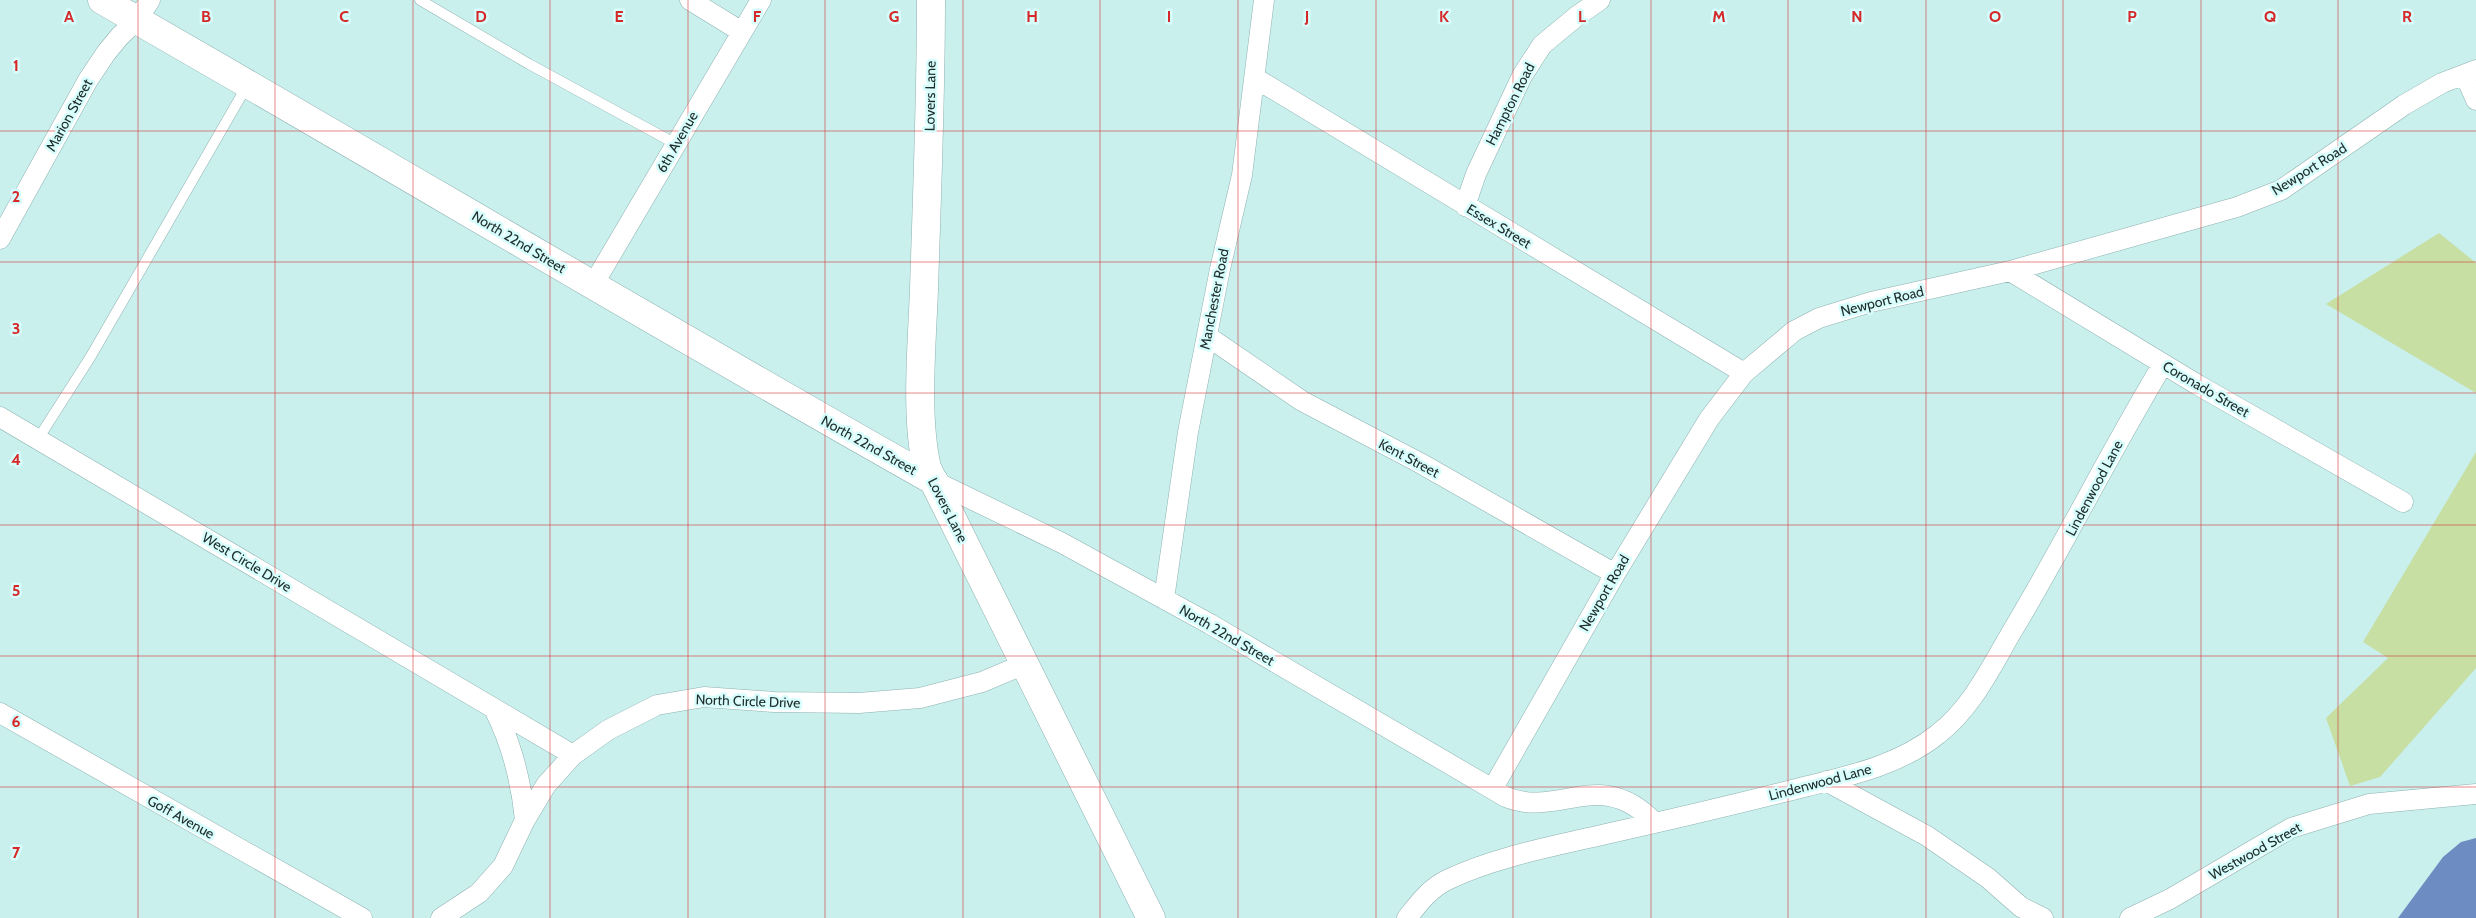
<svg xmlns="http://www.w3.org/2000/svg" width="2476" height="918" font-family="Cabin,sans-serif">
	<style>
		.green { fill: #c7dfa3 }
		.water { fill: #6d8cc1 }
		.lines { fill: none; stroke-linecap: round; stroke-linejoin: round }
		.lane-casing { stroke: #8db1b0; stroke-width: 11 }
		.street-casing { stroke: #8db1b0; stroke-width: 21 }
		.secondary-casing { stroke: #8db1b0; stroke-width: 29 }
		.lane { stroke: #fff; stroke-width: 10 }
		.street { stroke: #fff; stroke-width: 20 }
		.secondary { stroke: #fff; stroke-width: 28 }
		.grid { fill: none; stroke: #d62828; stroke-width: 1; stroke-opacity: 0.55 }
		.labels { text-anchor: middle; dominant-baseline: central; stroke-width: 5; stroke-linejoin: round; paint-order: stroke }
		.street-label { font-size: 14px; fill: #202e2e; stroke: #d7fdfc }
		.grid-label { font-size: 16px; text-anchor: middle; font-weight: bold; fill: #d62828; stroke: #d7fdfc; stroke-width: 5; stroke-linejoin: round; paint-order: stroke }
	</style>
	<rect width="100%" height="100%" fill="#caf0ee"/>
	<path class="green" d="M2439 233 2476 263V393L2326 304Z
		M2476 452V668L2380 777 2350 786 2326 718 2388 658 2363 642Z"/>
	<path class="water" d="M2476 838V918H2398L2443 857 2461 842Z"/>
	<g class="lines">
		<g class="lane-casing">
			<path id="lane" d="M420 0 529 64 676 144
				M38 439 91 356 248 84"/>
		</g>
		<g class="street-casing">
			<path id="street" d="M690 0 742 32
				M2465 75 2476 100
				M1255 78 1744 373
				M1465 206 1476 174 1522 76 1542 45 1577 16 1600 0
				M0 239 88 80 106 53 120 36 137 20 150 0
				M2010 271 2198 385 2403 502
				M593 285 761 0
				M1207 336 1302 401 1420 463 1615 574
				M0 417 573 755
				M934 481 1062 543 1210 624 1506 797C1560 819 1600 765 1655 823
				M1164 599 1188 432 1220 269 1242 175 1264 0
				M494 709C512 744 521 780 525 820
				M0 713 362 918
				M1826 781 1927 836 1988 878 2021 907 2043 918
				M1493 788 1615 574 1709 419 1744 373 1794 331 1819 318 1871 302 2010 271 2237 207 2281 190 2404 105 2442 83 2476 70
				M441 918 479 893 503 866 525 820 546 785 573 755 608 730 657 705 704 697 774 702 859 703 920 698 982 682 1025 664
				M1407 918C1419 903 1429 889 1447 880 1494 857 1555 846 1606 834 1674 819 1741 803 1808 786 1853 775 1901 764 1938 734 1973 707 1992 665 2014 628 2066 541 2111 450 2163 364
				M2130 918 2170 899 2291 828 2369 804 2476 794"/>
		</g>
		<g class="secondary-casing">
			<path id="secondary" d="M102 0C380 159 655 324 934 481
				M931 0C931 97 927 193 924 289 922 344 915 416 927 468L1151 918"/>
		</g>
		<use href="#lane" class="lane"/>
		<use href="#street" class="street"/>
		<use href="#secondary" class="secondary"/>
	</g>
	<path class="grid" d="M138 0V918M275 0V918M413 0V918M550 0V918M688 0V918M825 0V918M963 0V918M1100 0V918M1238 0V918M1376 0V918M1513 0V918M1651 0V918M1788 0V918M1926 0V918M2063 0V918M2201 0V918M2338 0V918M0 131H2476M0 262H2476M0 393H2476M0 525H2476M0 656H2476M0 787H2476"/>
	<g class="labels">
		<g class="street-label">
			<text transform="translate(930 96) rotate(-89)">Lovers Lane</text>
			<text transform="translate(1510 104) rotate(-63)">Hampton Road</text>
			<text transform="translate(69 115) rotate(-61)">Marion Street</text>
			<text transform="translate(677 142) rotate(-60)">6th Avenue</text>
			<text transform="translate(2309 169) rotate(-32)">Newport Road</text>
			<text transform="translate(1499 226) rotate(31)">Essex Street</text>
			<text transform="translate(519 242) rotate(31)">North 22nd Street</text>
			<text transform="translate(1214 299) rotate(-79)">Manchester Road</text>
			<text transform="translate(1882 301) rotate(-14)">Newport Road</text>
			<text transform="translate(2206 389) rotate(30)">Coronado Street</text>
			<text transform="translate(869 445) rotate(29)">North 22nd Street</text>
			<text transform="translate(1409 458) rotate(28)">Kent Street</text>
			<text transform="translate(2094 488) rotate(-62)">Lindenwood Lane</text>
			<text transform="translate(948 510) rotate(63)">Lovers Lane</text>
			<text transform="translate(247 562) rotate(31)">West Circle Drive</text>
			<text transform="translate(1604 593) rotate(-60)">Newport Road</text>
			<text transform="translate(1227 635) rotate(30)">North 22nd Street</text>
			<text transform="translate(748 701) rotate(2)">North Circle Drive</text>
			<text transform="translate(1820 782) rotate(-15)">Lindenwood Lane</text>
			<text transform="translate(181 817) rotate(29)">Goff Avenue</text>
			<text transform="translate(2255 851) rotate(-29)">Westwood Street</text>
		</g>
	</g>
	<g class="grid-label">
		<text x="69" y="22">A</text>
		<text x="206" y="22">B</text>
		<text x="344" y="22">C</text>
		<text x="481" y="22">D</text>
		<text x="619" y="22">E</text>
		<text x="757" y="22">F</text>
		<text x="894" y="22">G</text>
		<text x="1032" y="22">H</text>
		<text x="1169" y="22">I</text>
		<text x="1307" y="22">J</text>
		<text x="1444" y="22">K</text>
		<text x="1582" y="22">L</text>
		<text x="1719" y="22">M</text>
		<text x="1857" y="22">N</text>
		<text x="1995" y="22">O</text>
		<text x="2132" y="22">P</text>
		<text x="2270" y="22">Q</text>
		<text x="2407" y="22">R</text>
		<text x="16" y="71">1</text>
		<text x="16" y="202">2</text>
		<text x="16" y="334">3</text>
		<text x="16" y="465">4</text>
		<text x="16" y="596">5</text>
		<text x="16" y="727">6</text>
		<text x="16" y="858">7</text>
	</g>
</svg>
